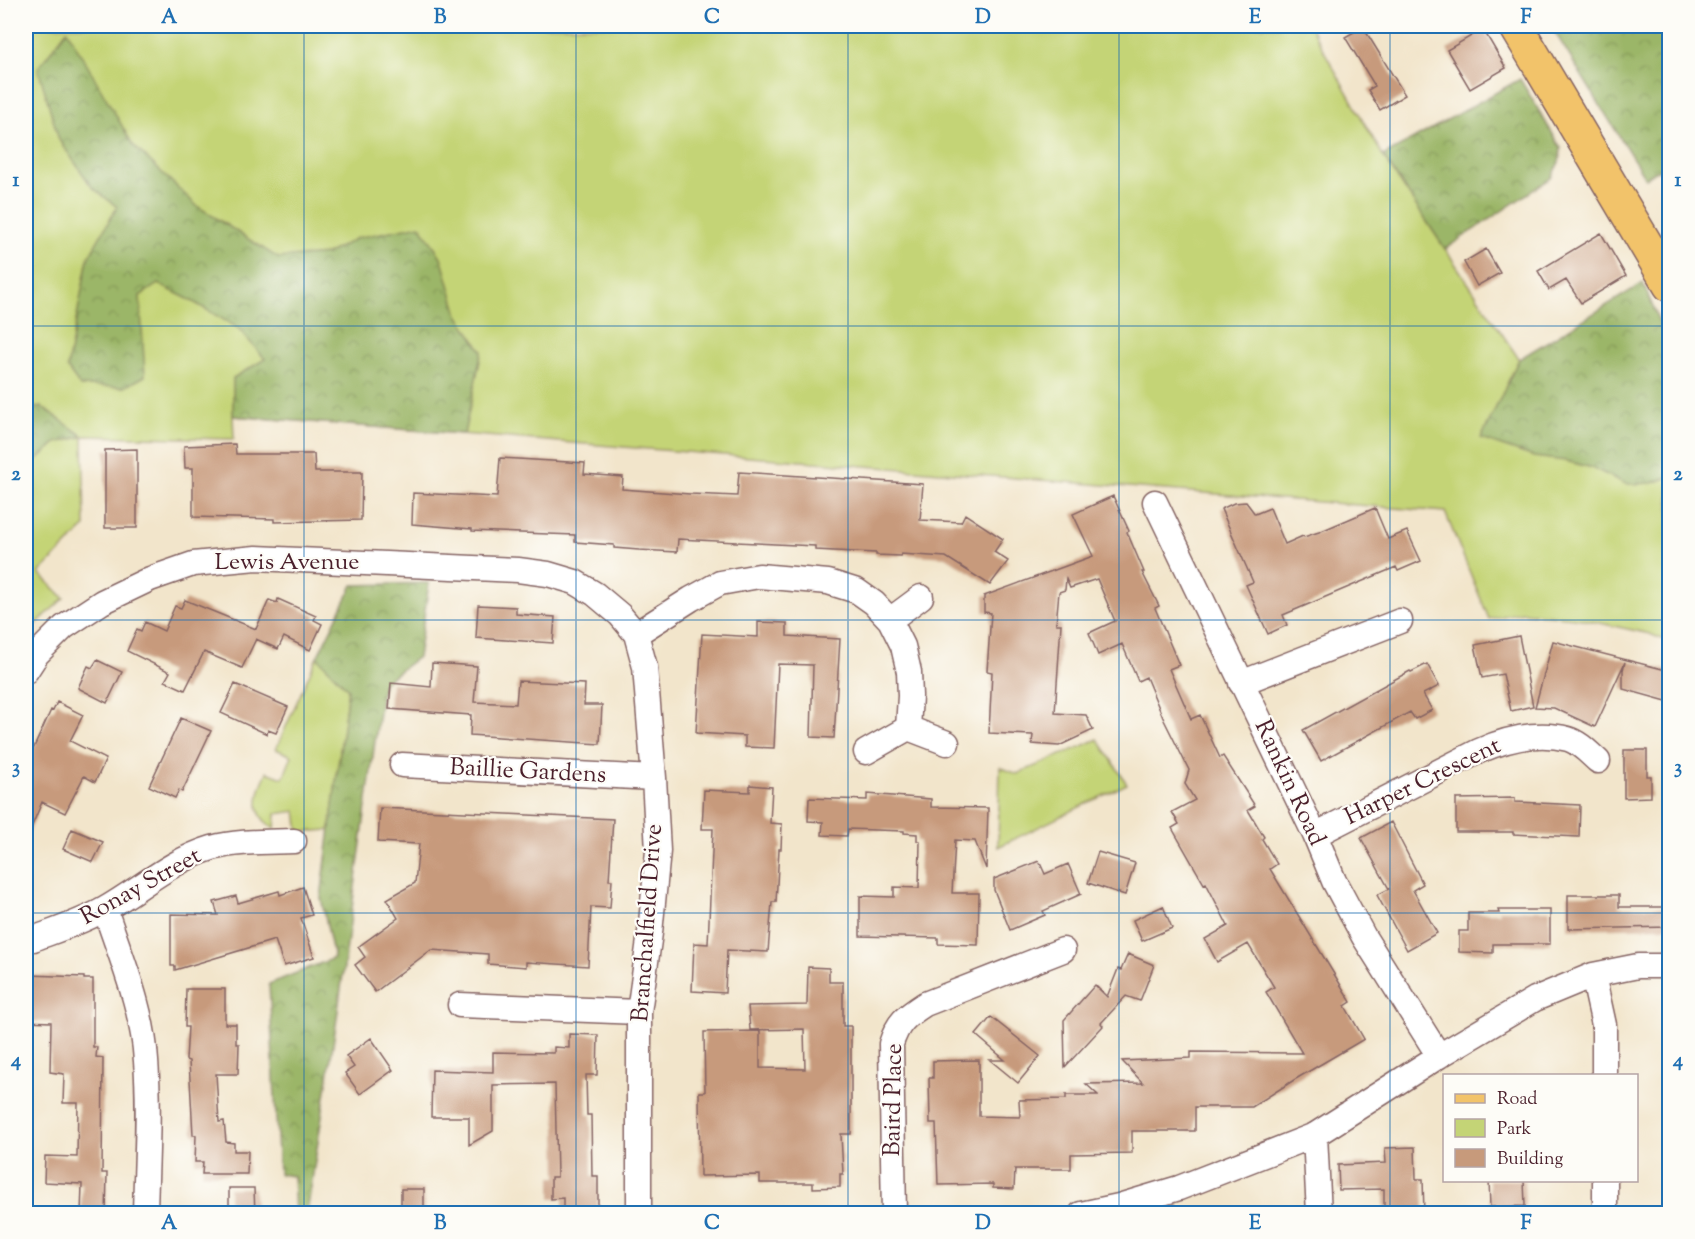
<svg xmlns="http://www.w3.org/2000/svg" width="1695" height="1239" font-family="'Sorts Mill Goudy',serif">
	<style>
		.green { fill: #c4d476; stroke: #877a50; stroke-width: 1.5 }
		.forest { fill: url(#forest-crowns); stroke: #726a49; stroke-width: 1.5 }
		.building { fill: #c79a7b }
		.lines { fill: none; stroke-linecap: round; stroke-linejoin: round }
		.minor-casing { stroke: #856463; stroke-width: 27 }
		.primary-casing { stroke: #856463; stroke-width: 36 }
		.minor { stroke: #fff; stroke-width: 24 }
		.primary { stroke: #f2c36a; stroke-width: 33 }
		.grid { fill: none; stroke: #1f6fb2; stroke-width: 1.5; stroke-opacity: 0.55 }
		.labels { text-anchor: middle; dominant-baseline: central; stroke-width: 4.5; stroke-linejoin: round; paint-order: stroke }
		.street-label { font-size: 24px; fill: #4a1f2b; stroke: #fdfcf7 }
		.neatline { fill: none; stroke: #1f6fb2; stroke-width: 2 }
		.grid-label { font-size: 20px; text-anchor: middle; font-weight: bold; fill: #1f6fb2 }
	</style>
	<defs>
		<pattern id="forest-crowns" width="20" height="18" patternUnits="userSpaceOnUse" patternTransform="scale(1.5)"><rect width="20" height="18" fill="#9bb667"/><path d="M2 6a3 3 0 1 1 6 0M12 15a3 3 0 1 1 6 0" fill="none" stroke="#809355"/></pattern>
	</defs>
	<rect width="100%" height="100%" fill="#fdfcf7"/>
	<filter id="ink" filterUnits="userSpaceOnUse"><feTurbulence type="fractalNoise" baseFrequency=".0167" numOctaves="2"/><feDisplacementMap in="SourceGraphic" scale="12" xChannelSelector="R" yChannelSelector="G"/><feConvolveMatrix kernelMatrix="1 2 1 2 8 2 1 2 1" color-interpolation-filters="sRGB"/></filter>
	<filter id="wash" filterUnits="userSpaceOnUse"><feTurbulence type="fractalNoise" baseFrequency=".008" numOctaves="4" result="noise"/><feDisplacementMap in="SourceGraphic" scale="24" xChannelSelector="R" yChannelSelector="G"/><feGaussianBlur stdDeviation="1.35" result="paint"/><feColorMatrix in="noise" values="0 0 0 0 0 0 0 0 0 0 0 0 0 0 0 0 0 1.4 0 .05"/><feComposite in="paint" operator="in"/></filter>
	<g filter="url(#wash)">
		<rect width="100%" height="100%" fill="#f2e5cb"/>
		<path class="green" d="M26 26H1310L1383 156 1519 359 1481 439 1593 468 1622 482H1656L1669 477V642L1650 634 1582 619 1523 612 1489 619 1445 512 233 416 234 439 83 436 85 527 39 573 64 598 34 626 26 637V469L56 443 82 437 42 407 26 408Z
			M317 657 348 688 330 830 299 832 296 811 276 814 275 829C250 815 257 793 267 772L283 778 292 756 276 749Z
			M1098 739 1127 784 998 847 1000 767 1017 774Z"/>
		<path class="forest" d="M1551 26H1669V164L1645 178Z
			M67 30 133 145 197 206 278 258 327 254 357 238 420 225 441 257 458 315 482 351 464 434 233 416V378L265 359 238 328 190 300 158 284 140 296 145 376 125 387 80 386 67 368 88 258 117 207 92 187 59 140 38 68Z
			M1520 79 1561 148 1559 162 1551 178 1445 249 1383 156Z
			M1643 283 1669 346V477L1652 483 1626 484 1593 468 1566 461 1534 457 1481 439 1519 359Z
			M42 407 83 436 56 443 26 469V408Z
			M429 583 418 657 383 683 336 1025 307 1213H295L293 1176 279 1174 269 984 334 958 321 898 348 689 317 657 353 585Z"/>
		<g id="blocks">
			<path class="building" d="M1363 27 1405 95 1380 110 1368 90 1375 86 1345 37Z
				M1483 29 1506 68 1470 89 1447 50Z
				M1601 233 1626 276 1581 303 1566 280 1549 290 1538 271Z
				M1486 249 1500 273 1477 286 1464 262Z
				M235 444 236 454H314L315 472H362L361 520 274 522V519L193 517V468H185L184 446Z
				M137 449V528H105V450Z
				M500 458 585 463 584 474 623 477 622 489 690 494 737 496 739 472 923 484 920 520 961 522 965 514 1003 539 994 552 1008 561 990 585 946 557 901 554V556L876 555V553L815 550V546L678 539 677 552 639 550 614 548V545L575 542V535L472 531V529L412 524 413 493 497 497Z
				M1113 496 1129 531 1127 532 1144 572H1142L1159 606 1155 608 1179 665 1169 669 1191 719 1200 715 1220 758 1223 756 1255 806 1248 810 1264 837 1262 839 1277 864 1270 869 1351 1002 1345 1006 1364 1039 1294 1080 1252 1107H1195V1131H1132V1153L1071 1154V1169H1015L1014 1189 993 1188V1184L938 1185 936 1123H930L929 1078H933V1061L979 1060V1116L1020 1117 1019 1100 1066 1099V1095H1098L1086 1084 1143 1083 1122 1061 1191 1058V1052L1302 1053 1266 992 1274 987 1248 944 1217 962 1205 939 1228 926 1206 883 1204 884 1172 828 1179 824 1172 812 1195 800 1185 784 1189 770 1164 720 1146 677 1138 681 1122 644 1098 655 1089 633 1115 621 1097 579 1070 588 1066 579 1065 590 1059 592 1056 624H1061L1055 713 1086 715 1093 730 1059 746 1032 744 1033 735 989 733 992 672 987 671 991 613 984 612V596L1093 556 1073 514Z
				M1246 502 1255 514 1270 508 1285 544 1303 536 1304 537 1319 532 1375 508 1388 539 1407 531 1421 561 1398 571 1396 567 1283 615 1287 625 1268 634 1246 585 1253 582 1221 509 1234 503Z
				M278 599 316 616 314 620 322 624 310 650 284 637 278 649 256 639 242 668 204 652 185 690 165 681 170 672 127 651 137 629 141 631 145 622 164 631 175 606 181 608 185 600 256 629 269 600 277 603Z
				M478 605 516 607V614L555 617 553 643 476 638Z
				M758 622 787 623V636L840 639 834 738 811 737 813 665 778 664 774 748 745 747V736L696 733 702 634 758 637Z
				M1519 636 1533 706 1511 711 1503 674 1482 678 1475 645Z
				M1553 641 1670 671V702L1623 689V670L1625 662 1595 727 1554 708 1535 707Z
				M97 660 122 672 107 703 78 688 88 666 92 668Z
				M432 663 477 666 474 702 516 704 518 681 585 684 584 705H602L600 744 470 735 471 715 389 709 391 683 431 687Z
				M1427 664 1439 686 1423 694 1432 710 1415 719 1410 712 1321 761 1303 730 1410 671 1411 672Z
				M235 684 288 707 276 733 268 730 267 734 221 713Z
				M57 702 83 715 70 741 106 759 95 782 84 776 65 813 42 802 26 840V765L51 710 53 711Z
				M181 718 211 731 182 792 179 790 175 798 149 786Z
				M1624 750H1647V776H1651V797L1624 798Z
				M750 785 772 787 770 823 782 824 781 849H779L776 902H772L768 952 727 950 725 993 692 991 694 943 708 944 713 829H702L704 790 750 792Z
				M867 794 931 799V807L988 808 986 869 975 841 955 840 952 893H979L978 945 938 944V938L860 936V896L894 897V887L919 888 920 841H917V834L904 833V831L848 829 847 836 822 835 823 822 808 821 809 798 867 800Z
				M1515 798V802L1580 805 1579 837 1513 834V832H1456V799Z
				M380 808 613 819 609 880H612L610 908 591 907 588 966 526 962V967L488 964V954L431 950 375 992 355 965 365 957 358 947 398 918 387 899 415 883 419 844 378 842Z
				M1391 822 1423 884 1413 890 1437 933 1407 950 1377 895 1389 889 1361 838Z
				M72 829 103 842 93 862 63 849Z
				M1098 852 1135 863 1125 895 1088 883Z
				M1039 861 1045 874 1068 864 1081 894 1043 911 1045 915 1010 930 994 890V879Z
				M303 887 312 915 301 918 314 957 284 966 275 940 175 970V966H171V914L218 915 214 902 236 896 238 903 279 891 280 895Z
				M1568 895H1619V907H1670V927L1568 929Z
				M1163 906 1172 928 1142 941 1133 920Z
				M1498 910H1550V944H1493V953L1459 952V931H1468V913H1499Z
				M1128 954 1154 965 1140 1001 1126 996 1101 1023 1103 1026 1065 1067 1064 1020 1095 985 1107 997 1118 969 1121 970Z
				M808 967 829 968V982H843V1026H851V1134H841L843 1174H840V1187L813 1188V1183H760V1175L700 1176 699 1092H705L704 1032 760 1031V1068L805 1069 804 1029 750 1030 748 1006 807 1005Z
				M29 975 84 977V979H93V1047H97L96 1057 103 1058 102 1173H107L106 1214H81L82 1184 44 1182 45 1156 77 1157 78 1103H63L64 1074 50 1072 51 1022 26 1021V980H29Z
				M186 989H225V1024H236V1044H239L238 1074H216L219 1122 224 1121 226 1142 234 1143V1151H248L247 1174H202L203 1162H195L196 1135H193L189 1061 186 1060 188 1027H185Z
				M991 1017 1040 1056 1018 1083 990 1060H1005L976 1035Z
				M569 1034 598 1035 597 1075H586L587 1115H591L592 1176H598V1214H563V1198L551 1199V1177H557L555 1084 493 1085V1131L469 1145V1117H431L432 1070 493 1072V1052L554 1053V1047L569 1048Z
				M371 1038 393 1070 360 1094 345 1073 354 1067 346 1056Z
				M1415 1147 1416 1179H1423L1424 1214H1384V1189L1339 1190 1338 1165 1386 1163 1385 1148Z
				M1489 1180H1524L1525 1206 1490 1207Z
				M229 1188H254L255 1214H229Z
				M401 1189H424V1214H401Z"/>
		</g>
	</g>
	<g filter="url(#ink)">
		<use href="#blocks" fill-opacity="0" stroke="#856463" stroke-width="1.5"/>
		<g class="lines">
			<g class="minor-casing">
				<path id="minor" d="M1155 502 1315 835 1334 881 1364 937 1439 1056
					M890 620 921 597
					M636 634 691 599 720 583 759 576 828 582 857 591 874 603 890 620 903 646 909 672 910 696 908 728 866 752
					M26 671 37 654 64 627 102 602 150 579 193 564 256 558 518 570 548 574 575 582 595 594 620 615 636 634 645 667 654 778 658 851 650 933 639 1012V1214
					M1241 683 1400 621
					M908 728 947 743
					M402 765 654 778
					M1315 835 1479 751C1506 739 1538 731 1568 739 1579 742 1590 754 1598 761
					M105 909C121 958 143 1008 146 1061 150 1111 146 1163 145 1214
					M26 940 33 939C57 930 82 922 105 909 140 889 172 860 212 848 237 841 268 842 294 841
					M1593 975 1604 1025V1076
					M460 1005 639 1012
					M1315 1135 1319 1214
					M1605 1180V1214
					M894 1214 891 1044C898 1022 905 1017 925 1004L1063 950
					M1081 1214 1119 1206 1179 1188 1315 1135 1439 1056 1535 999 1593 975 1638 966H1670"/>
			</g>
			<g class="primary-casing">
				<path id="primary" d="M1516 26 1670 285"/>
			</g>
			<use href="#minor" class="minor"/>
			<use href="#primary" class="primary"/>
		</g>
	</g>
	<path class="grid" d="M304 26V1214M576 26V1214M848 26V1214M1119 26V1214M1390 26V1214M26 326H1670M26 620H1670M26 913H1670"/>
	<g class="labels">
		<g class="street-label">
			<text x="287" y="563">Lewis Avenue</text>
			<text transform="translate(528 772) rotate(3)">Baillie Gardens</text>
			<text transform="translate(1423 782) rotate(-26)">Harper Crescent</text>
			<text transform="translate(1289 783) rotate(65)">Rankin Road</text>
			<text transform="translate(141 887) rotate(-29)">Ronay Street</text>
			<text transform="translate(648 923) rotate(-86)">Branchalfield Drive</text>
			<text transform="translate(894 1100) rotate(-89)">Baird Place</text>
		</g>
	</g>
	<rect width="1695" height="1239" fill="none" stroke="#fdfcf7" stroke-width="66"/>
	<rect x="1443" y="1074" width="195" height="108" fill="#fdfcf7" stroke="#b5a4a5" stroke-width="1.5"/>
	<rect x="1455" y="1094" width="30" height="9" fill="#f2c36a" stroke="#b5a4a5" stroke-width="1.5"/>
	<text x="1497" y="1104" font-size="18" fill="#4a1f2b">Road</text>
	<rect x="1455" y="1119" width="30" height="18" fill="#c4d476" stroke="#b5a4a5" stroke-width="1.5"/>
	<text x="1497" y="1134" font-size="18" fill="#4a1f2b">Park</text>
	<rect x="1455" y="1149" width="30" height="18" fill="#c79a7b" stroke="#b5a4a5" stroke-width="1.5"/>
	<text x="1497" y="1164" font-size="18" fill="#4a1f2b">Building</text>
	<rect x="33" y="33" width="1629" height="1173" class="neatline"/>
	<g class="grid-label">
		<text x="169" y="23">A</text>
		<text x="440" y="23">B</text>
		<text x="712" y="23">C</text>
		<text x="983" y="23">D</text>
		<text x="1255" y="23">E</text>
		<text x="1526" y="23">F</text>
		<text x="16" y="186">1</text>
		<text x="1678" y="186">1</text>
		<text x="16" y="480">2</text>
		<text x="1678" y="480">2</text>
		<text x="16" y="773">3</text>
		<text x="1678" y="773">3</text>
		<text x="16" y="1066">4</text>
		<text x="1678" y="1066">4</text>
		<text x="169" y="1229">A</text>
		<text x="440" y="1229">B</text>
		<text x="712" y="1229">C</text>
		<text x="983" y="1229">D</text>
		<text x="1255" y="1229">E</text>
		<text x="1526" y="1229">F</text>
	</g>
</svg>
